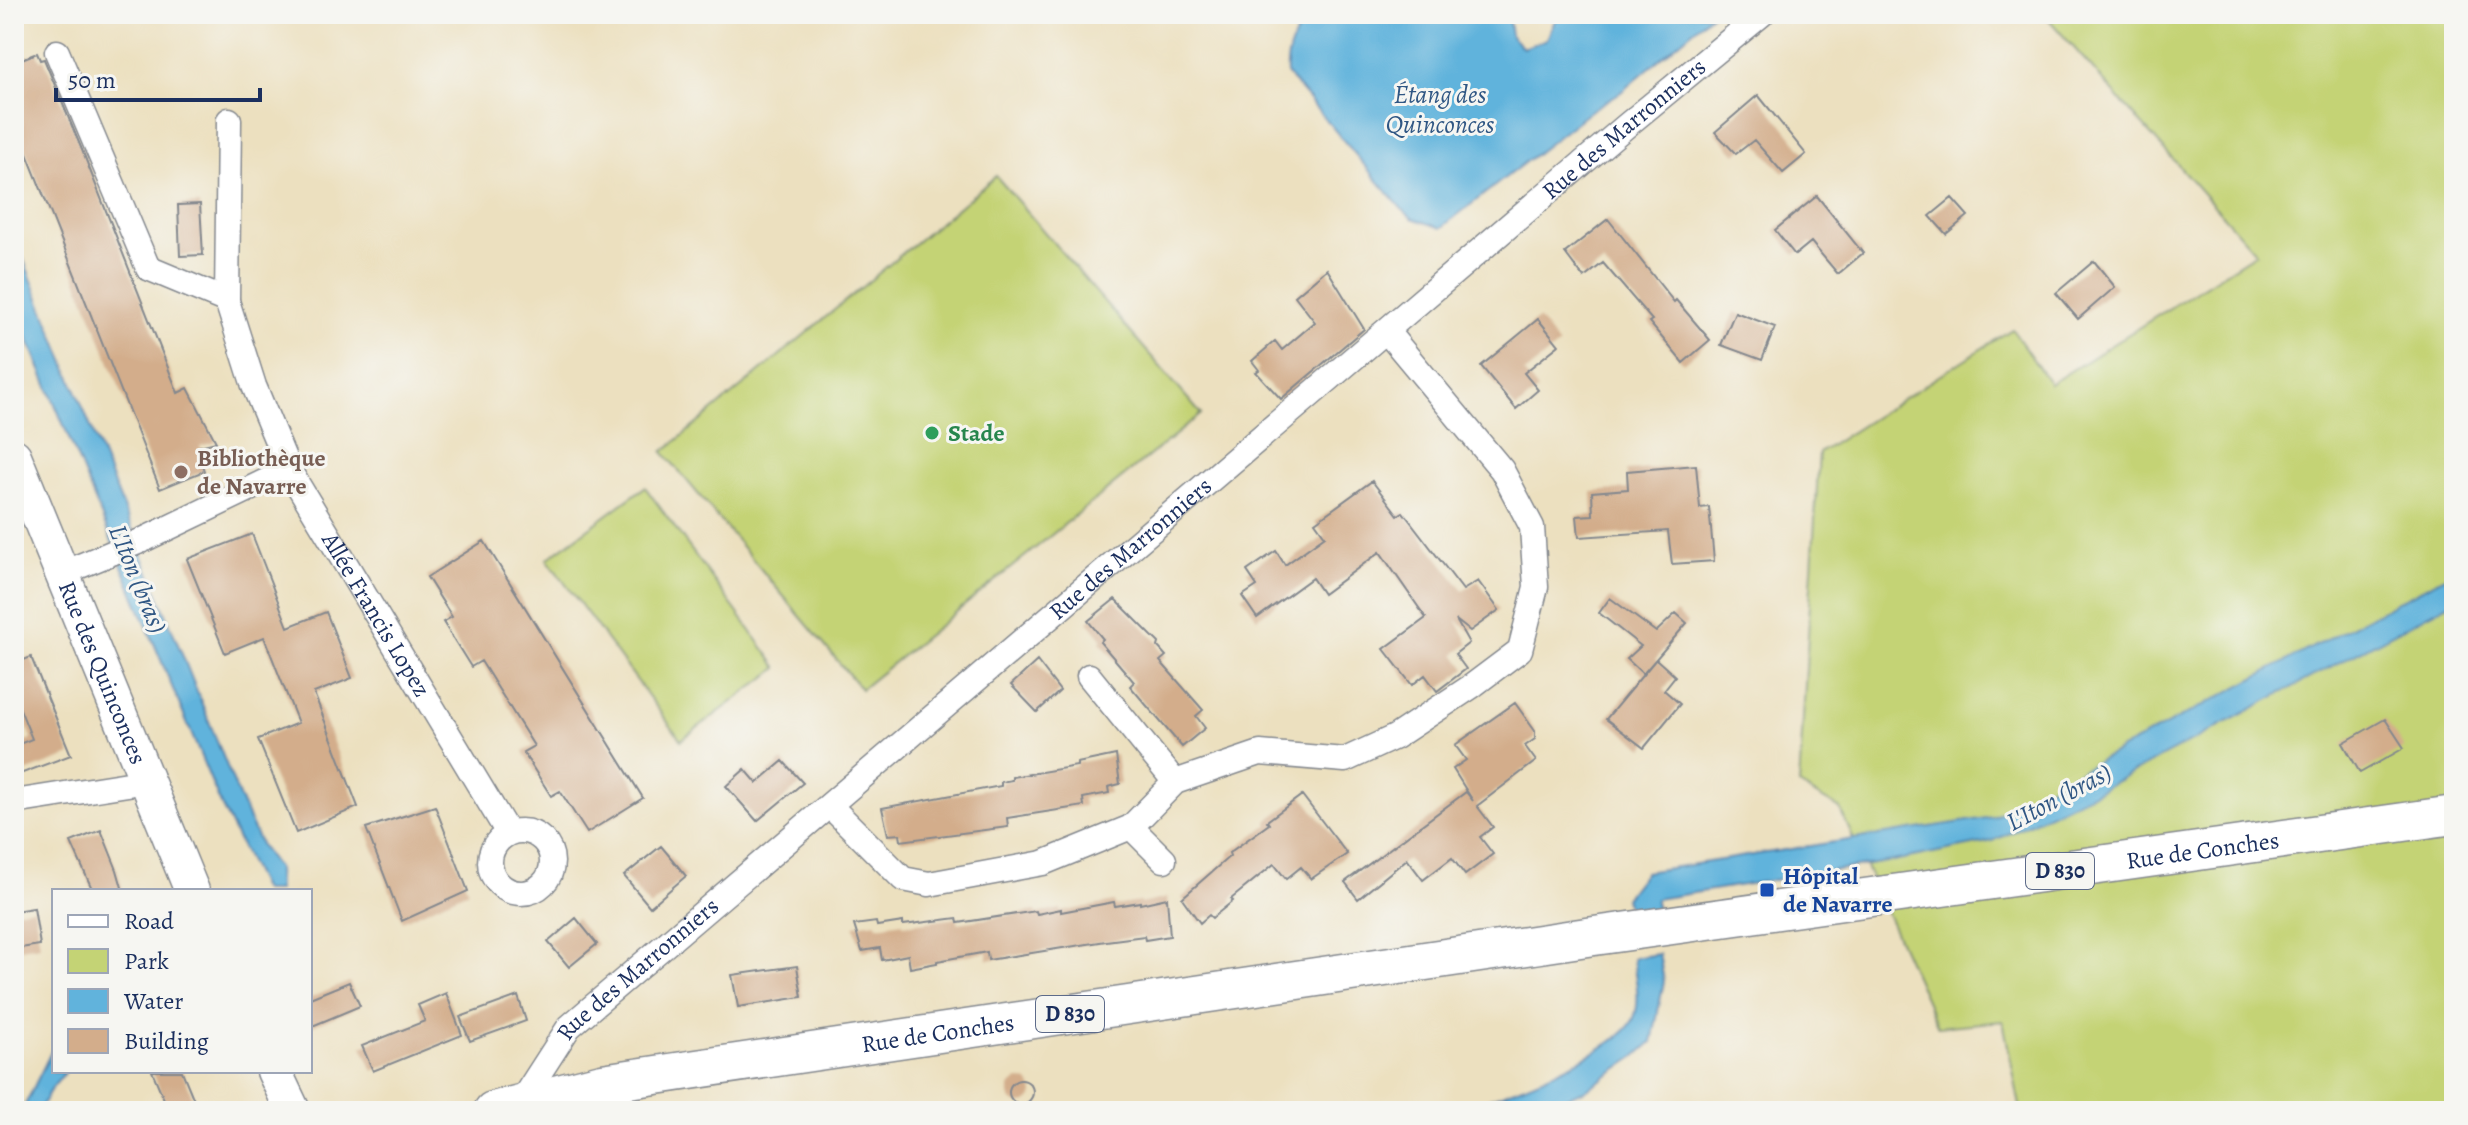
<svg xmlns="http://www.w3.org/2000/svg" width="2468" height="1125" font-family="Alegreya,serif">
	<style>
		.green { fill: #c4d375; stroke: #70816a; stroke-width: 2 }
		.water { fill: #61b3dc; stroke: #3e719d; stroke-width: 2 }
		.building { fill: #d3ad8b }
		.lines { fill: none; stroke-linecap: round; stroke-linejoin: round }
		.street-casing { stroke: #84888e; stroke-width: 27 }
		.secondary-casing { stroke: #84888e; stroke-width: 37 }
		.primary-casing { stroke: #84888e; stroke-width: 41 }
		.street { stroke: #fff; stroke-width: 24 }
		.secondary { stroke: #fff; stroke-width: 34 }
		.primary { stroke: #fff; stroke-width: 38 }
		.leisure-dot { fill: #2e9e5b; stroke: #f6f6f2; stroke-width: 3 }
		.education-dot { fill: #8d6e63; stroke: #f6f6f2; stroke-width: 3 }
		.transit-dot { fill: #1a4fb4; stroke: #f6f6f2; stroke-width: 3 }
		.labels { text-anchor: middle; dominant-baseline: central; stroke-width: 6; stroke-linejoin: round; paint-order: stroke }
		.shield { fill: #f6f6f2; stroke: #5d6b8a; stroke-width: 2 }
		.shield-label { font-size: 22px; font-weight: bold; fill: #1b2f5e }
		.street-label { font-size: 24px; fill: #1b2f5e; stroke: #f6f6f2 }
		.leisure-label { font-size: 24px; font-weight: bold; fill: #27864d; stroke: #f6f6f2; text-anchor: start }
		.education-label { font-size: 24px; font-weight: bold; fill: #785e54; stroke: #f6f6f2; text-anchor: start }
		.transit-label { font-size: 24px; font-weight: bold; fill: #164399; stroke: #f6f6f2; text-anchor: start }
		.water-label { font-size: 26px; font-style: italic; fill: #305784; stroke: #f6f6f2 }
	</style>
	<rect width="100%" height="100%" fill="#f6f6f2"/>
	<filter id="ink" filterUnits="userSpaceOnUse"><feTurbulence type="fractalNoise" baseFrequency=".0125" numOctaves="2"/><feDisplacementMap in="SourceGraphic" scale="16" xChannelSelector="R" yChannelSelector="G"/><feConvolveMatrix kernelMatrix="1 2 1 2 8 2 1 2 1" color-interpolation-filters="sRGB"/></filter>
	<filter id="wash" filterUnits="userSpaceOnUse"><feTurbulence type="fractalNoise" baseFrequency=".006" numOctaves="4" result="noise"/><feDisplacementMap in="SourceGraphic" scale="32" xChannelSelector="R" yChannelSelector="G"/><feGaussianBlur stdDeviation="1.8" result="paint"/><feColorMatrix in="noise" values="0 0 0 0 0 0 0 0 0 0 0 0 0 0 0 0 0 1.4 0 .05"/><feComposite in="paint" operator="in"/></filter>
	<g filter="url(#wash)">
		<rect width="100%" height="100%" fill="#ece0bf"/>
		<path class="green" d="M2044 14H2454V1111H2021L2003 1021 1938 1027 1840 809 1799 785 1819 453 2012 329 2050 384 2256 253Z
			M996 176 1201 414 861 689 663 452Z
			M645 487 778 668 681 740 547 559Z"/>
		<path class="water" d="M1310 14H1508L1511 36 1523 48 1547 39 1556 18 1560 14H1712L1621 92 1593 109 1441 228 1412 218 1401 208 1287 74C1285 51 1295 32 1310 14Z
			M14 236 241 801 261 846 277 868 278 891H263L221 805 14 305Z
			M2454 572V601L2098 791 1993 841 1893 861 1656 899V914L1631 918 1625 898 1645 872 1993 817Z
			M1659 954 1664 981 1652 1042 1635 1057 1584 1091 1531 1111H1457C1495 1097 1616 1054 1633 1020 1642 1002 1635 977 1633 958Z
			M54 1046V1071H66L49 1092 39 1111H22Z"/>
		<g id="blocks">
			<path class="building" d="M37 53 40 60 44 59 82 150 178 393 188 388 216 442 200 446 205 460 201 462 204 471 160 489 14 121V62Z
				M1758 95 1806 154 1783 173 1754 140 1736 154 1715 132Z
				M1817 196 1863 253 1838 274 1811 242 1795 255 1775 230Z
				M1952 198 1968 216 1946 234 1930 216Z
				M200 204 203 255 180 256 178 205Z
				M1608 219 1674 302 1676 300 1710 340 1683 363 1649 322 1652 320 1603 263 1584 278 1565 253Z
				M2094 261 2115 287 2078 319 2056 293Z
				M1327 269 1364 329 1281 399 1256 372 1259 370 1252 361 1275 341 1282 350 1315 322 1295 296Z
				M1735 312 1775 327 1762 360 1721 345Z
				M1538 319 1559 345 1524 373 1538 390 1516 409 1481 366Z
				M1696 465 1700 508 1709 507 1714 561 1672 564 1668 531 1579 537 1577 516 1593 515 1592 492 1628 489 1627 471Z
				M1372 481 1398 515 1403 512 1463 590 1478 581 1499 610 1470 631 1456 620 1469 643 1455 654 1466 669 1437 691 1425 675 1412 685 1384 649 1426 618 1380 552 1323 594 1312 578 1257 618 1242 596 1257 586 1247 571 1276 551 1285 565 1325 536 1315 522Z
				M252 534 288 627 326 612 352 678 314 693 358 807 296 833 258 739 298 723 264 637 225 653 187 559Z
				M484 541 643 798 587 833 560 791 551 796 523 752 534 746 481 661 471 667 443 622 452 617 427 577Z
				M1610 598 1656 632 1676 613 1687 623 1643 674 1627 659 1641 646 1599 613Z
				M1115 599 1159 643 1158 647 1166 656 1160 661 1203 710 1196 716 1205 728 1182 747 1130 686 1134 682 1100 642 1103 639 1088 621Z
				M31 657 71 755 20 774 14 756V746L32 739 14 694V664Z
				M1656 659 1675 676 1664 690 1680 704 1644 748 1606 719Z
				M1037 661 1060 691 1037 712 1011 685Z
				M1515 703 1535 731V739L1525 746 1536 761 1477 806 1493 827 1480 837 1493 854 1465 875 1452 858 1423 880 1407 859 1358 899 1345 882 1466 792 1473 801 1453 769 1466 760 1455 745Z
				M2385 719 2404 748 2360 773 2343 743Z
				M1116 755 1120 784 1108 787 1109 793 1083 798 1084 806 1007 818 1008 827 901 841 900 834 888 835 882 808 1001 786V782L1012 780V777L1077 766V763Z
				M783 761 803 783 757 821 726 786 745 769 757 783Z
				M1302 795 1347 854 1311 879 1301 867 1286 879 1274 864 1231 899 1233 901 1212 918 1209 915 1200 923 1182 898 1230 856 1229 853 1269 824 1267 821Z
				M435 806 468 891 402 921 366 828Z
				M101 830 117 870 123 891H93L71 842Z
				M661 846 686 876 650 907 624 876Z
				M1167 898 1170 936 1145 940 1144 936 1106 941 988 960 987 952 937 961V963L910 968 908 955 882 960 880 948 862 951 854 925 876 922 877 926 903 922V925L957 918 958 923 1036 911 1037 914 1061 909V912L1114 902 1115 906 1140 902V904Z
				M34 908 40 945 14 949V911Z
				M576 918 597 944 569 967 548 942Z
				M797 966 802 997 738 1007 732 975Z
				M349 982 360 1006 310 1027V998Z
				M446 993 462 1035 373 1071 362 1046 425 1021 418 1005Z
				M518 996 526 1021 470 1041 460 1017Z
				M152 1071H182L196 1105 181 1111H169Z
				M1009 1092a12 12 0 1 1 24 0a12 12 0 1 1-24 0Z"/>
		</g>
	</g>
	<g filter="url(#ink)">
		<use href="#blocks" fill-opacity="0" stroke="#84888e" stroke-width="2"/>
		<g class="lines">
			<g class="street-casing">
				<g id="street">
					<path d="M57 52 148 268 227 301"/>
					<path id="s1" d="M229 120 227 301 254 386 289 470 508 833"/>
					<path d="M63 573 143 540 289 470"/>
					<path d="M1089 676 1175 782"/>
					<path d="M14 802 147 781"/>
					<path d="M830 806 903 879 929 884 1043 863 1131 827 1175 782 1260 753 1345 760 1395 737 1472 686 1520 650 1536 587 1532 527 1502 470 1387 332"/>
					<path d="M1131 827 1164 860"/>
					<circle cx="521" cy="862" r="31"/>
					<path id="s2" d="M520 1103 569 1027 1626 126 1762 14"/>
				</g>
			</g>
			<g class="secondary-casing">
				<g id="secondary">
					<path id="s3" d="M14 456 192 891"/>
					<path d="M274 1071 293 1111"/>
				</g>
			</g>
			<g class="primary-casing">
				<g id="primary">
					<path id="s4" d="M493 1111 602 1083 1587 937 2454 815"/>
				</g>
			</g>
			<use href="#street" class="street"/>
			<use href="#secondary" class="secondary"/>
			<use href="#primary" class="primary"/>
		</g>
	</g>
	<circle class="leisure-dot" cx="932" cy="433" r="8"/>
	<circle class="education-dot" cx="181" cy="472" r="8"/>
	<rect class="transit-dot" x="1759" y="882" width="16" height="16" rx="4"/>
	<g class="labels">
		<g class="shield">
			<rect x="2026" y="853" width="68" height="36" rx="6"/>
			<rect x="1036" y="996" width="68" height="36" rx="6"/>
		</g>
		<g class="shield-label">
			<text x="2060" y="871">D 830</text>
			<text x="1070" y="1014">D 830</text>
		</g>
		<g class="street-label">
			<text stroke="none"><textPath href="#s2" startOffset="1476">Rue des Marronniers</textPath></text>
			<text stroke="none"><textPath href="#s2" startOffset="828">Rue des Marronniers</textPath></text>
			<text stroke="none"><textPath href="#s1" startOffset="530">Allée Francis Lopez</textPath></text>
			<text stroke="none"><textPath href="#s3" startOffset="234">Rue des Quinconces</textPath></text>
			<text stroke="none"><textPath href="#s4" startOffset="1730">Rue de Conches</textPath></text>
			<text stroke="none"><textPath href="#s2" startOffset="180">Rue des Marronniers</textPath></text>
			<text stroke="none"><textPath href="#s4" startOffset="452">Rue de Conches</textPath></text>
		</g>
		<g class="leisure-label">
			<text x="948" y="433">Stade</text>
		</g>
		<g class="education-label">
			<text x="197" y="458">Bibliothèque<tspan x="197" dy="28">de Navarre</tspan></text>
		</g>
		<g class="transit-label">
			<text x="1783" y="876">Hôpital<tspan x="1783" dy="28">de Navarre</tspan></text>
		</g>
		<g class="water-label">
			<text x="1440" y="94">Étang des<tspan x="1440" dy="30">Quinconces</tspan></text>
			<text transform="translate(138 579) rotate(68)">L'Iton (bras)</text>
			<text transform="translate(2059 797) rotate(-28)">L'Iton (bras)</text>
		</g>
	</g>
	<rect width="2468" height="1125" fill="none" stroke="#f6f6f2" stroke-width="48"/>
	<rect x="52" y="889" width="260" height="184" fill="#f6f6f2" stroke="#9ea6b7" stroke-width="2"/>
	<rect x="68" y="915" width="40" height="12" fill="#ffffff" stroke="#9ea6b7" stroke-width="2"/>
	<text x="124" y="929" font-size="24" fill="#1b2f5e">Road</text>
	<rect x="68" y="949" width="40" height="24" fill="#c4d375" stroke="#9ea6b7" stroke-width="2"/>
	<text x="124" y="969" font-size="24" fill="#1b2f5e">Park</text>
	<rect x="68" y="989" width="40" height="24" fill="#61b3dc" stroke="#9ea6b7" stroke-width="2"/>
	<text x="124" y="1009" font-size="24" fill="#1b2f5e">Water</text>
	<rect x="68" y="1029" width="40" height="24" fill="#d3ad8b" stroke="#9ea6b7" stroke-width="2"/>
	<text x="124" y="1049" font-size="24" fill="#1b2f5e">Building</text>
	<path d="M56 88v12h204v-12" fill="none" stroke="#1b2f5e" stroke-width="4"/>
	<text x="68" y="88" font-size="24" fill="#1b2f5e" stroke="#f6f6f2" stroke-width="6" paint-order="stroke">50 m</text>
</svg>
